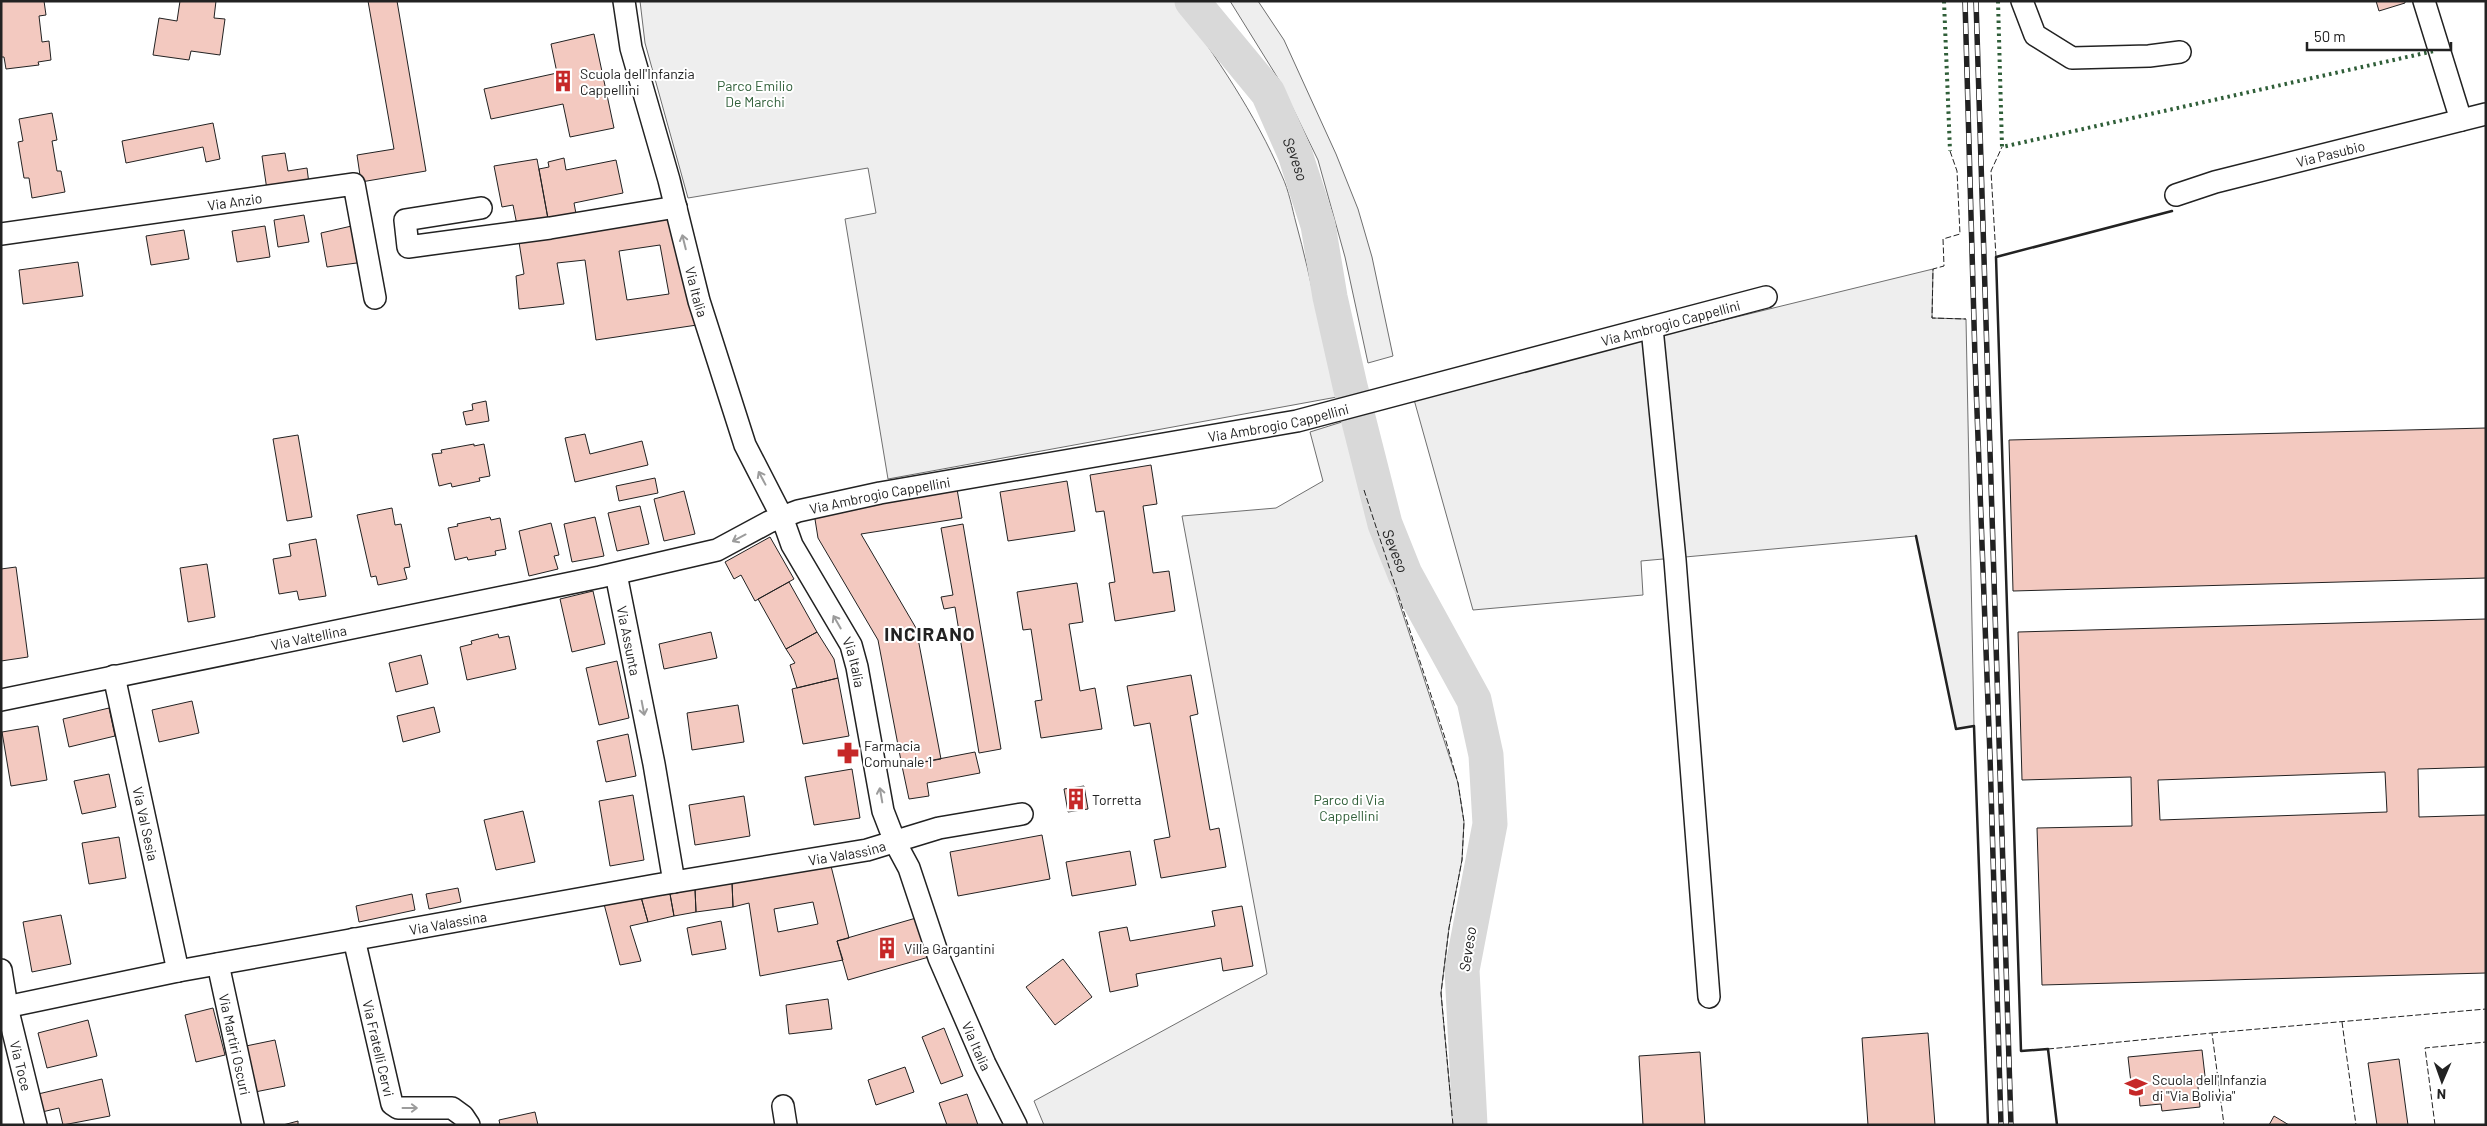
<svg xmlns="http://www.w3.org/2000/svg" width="2487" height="1126" font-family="Barlow,sans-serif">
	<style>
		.green { fill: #eee; stroke: #6f6f6f }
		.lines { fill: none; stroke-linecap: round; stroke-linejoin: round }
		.river { stroke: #d9d9d9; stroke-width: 35 }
		.building { fill: #f3c9c0; stroke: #222; fill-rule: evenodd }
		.minor-casing { stroke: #222; stroke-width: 24 }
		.minor { stroke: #fff; stroke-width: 21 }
		.rail-casing { stroke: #222; stroke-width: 5.5 }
		.rail { stroke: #fff; stroke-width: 4; stroke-dasharray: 11; stroke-linecap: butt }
		.hedge { stroke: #2f5e38; stroke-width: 4; stroke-dasharray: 2.5 4; stroke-linecap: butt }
		.fence { stroke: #222; stroke-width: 1; stroke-dasharray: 6 2.5; stroke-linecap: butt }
		.wall { stroke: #222; stroke-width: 2.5 }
		.oneway { stroke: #9c9c9c }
		.labels { text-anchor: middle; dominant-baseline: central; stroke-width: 4; stroke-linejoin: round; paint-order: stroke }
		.poi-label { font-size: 14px; fill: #222; stroke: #fff; text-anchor: start }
		.park-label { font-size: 14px; fill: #2f5e38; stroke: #fff }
		.street-label { font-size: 14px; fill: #222; stroke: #fff }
		.water-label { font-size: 15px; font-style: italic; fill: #222; stroke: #fff }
		.district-label { font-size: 19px; font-weight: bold; letter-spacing: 1px; fill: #222; stroke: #fff }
	</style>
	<rect width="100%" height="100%" fill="#fff"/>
	<path class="green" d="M640 1H1176C1216 57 1255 113 1282 176 1289 191 1292 208 1296 223 1312 281 1322 339 1337 397L888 479 845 219 876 213 868 168 688 198 645 43Z
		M1230 1H1258L1284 40 1336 154 1358 209 1372 257 1393 356 1368 363 1345 257 1318 160 1279 80Z
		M1933 269 1932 318 1966 319 1974 726 1956 729 1916 536 1641 561 1643 595 1473 610 1413 396Z
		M1345 421 1385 559 1458 783 1464 822 1462 860 1449 928 1441 993 1453 1125H1044L1034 1101 1267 974 1182 516 1276 508 1323 481 1310 432Z"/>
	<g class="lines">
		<path class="river" id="s1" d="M1192 1 1268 93 1295 154 1318 225 1330 297 1350 386 1385 524 1405 574 1474 700 1486 755 1490 824 1462 970 1470 1125"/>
	</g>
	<path class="building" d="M1 1H44L46 15 39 16 42 42 49 41 51 60 38 62 39 65 6 69 4 57H1Z
		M180 1H216L214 18 225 19 220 55 191 51 189 60 153 55 159 18 177 21Z
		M368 1H397L426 171 361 182 357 155 394 149Z
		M2376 1H2405V3L2379 11Z
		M594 34 614 128 570 137 563 104 491 119 484 89 557 73 551 44Z
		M52 113 57 140 52 141 57 171H61L65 192 32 198 29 178H24L18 142 23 141 19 119Z
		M213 123 220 159 206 162 203 147 126 163 122 141Z
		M285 153 288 171 307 168 309 184 267 190 262 156Z
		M564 158 566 170 616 160 623 193 574 203 577 219 549 224 539 169 549 167 548 162Z
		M537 159 548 219 518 230 513 205 502 207 494 166Z
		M669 214 697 325 596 340 585 260 557 263 564 304 519 309 516 276 524 274 519 242ZM660 245 669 294 627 300 619 251Z
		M304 215 309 242 278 247 274 220Z
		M356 225 364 262 327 267 321 233Z
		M265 226 270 257 237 262 232 231Z
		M184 230 189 259 151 265 146 236Z
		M78 262 83 296 23 304 19 270Z
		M486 401 489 421 466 425 463 412 473 410 472 404Z
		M2486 428V578L2013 591 2009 440Z
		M585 434 590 454 642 441 648 465 575 482 565 438Z
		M298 435 312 517 287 521 273 439Z
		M474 444V446L484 444 490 476 479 478 480 481 452 487 451 483 439 486 432 454 442 453 441 450Z
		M1151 465 1157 504 1143 506 1153 573 1169 571 1175 611 1115 621 1109 583 1115 582 1104 511 1096 512 1090 475Z
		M655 478 658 493 619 501 616 486Z
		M1067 481 1075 531 1008 541 1000 492Z
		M957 489 962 518 861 534 916 628 941 759 902 766 878 640 818 538 814 513Z
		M684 491 695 534 664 541 654 499Z
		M640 506 649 544 617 551 608 513Z
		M392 508 395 525 401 524 410 567 404 568 407 579 378 585 376 576 371 577 357 515Z
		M490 517 491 520 500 518 506 549 495 551 496 555 468 560 467 557 455 560 448 528 458 526 457 524Z
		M595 517 604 556 572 562 564 524Z
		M551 523 559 555 554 556 558 569 529 576 519 531Z
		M963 524 1001 749 979 753 955 607 944 609 941 597 953 595 941 528Z
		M770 537 794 579 755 601 741 575 734 579 725 562Z
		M316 539 326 596 299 600 297 591 279 594 273 559 291 556 289 544Z
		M207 564 215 617 188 622 180 568Z
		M16 567 28 657 1 661V569Z
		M789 582 817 632 786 649 758 599Z
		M1077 583 1083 622 1069 624 1080 691 1095 688 1102 729 1041 738 1035 701 1042 700 1031 629 1023 630 1017 592Z
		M593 591 605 644 572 652 560 599Z
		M2486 619V767L2418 769 2419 817 2486 815V973L2042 985 2037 828 2132 826 2131 777 2022 780 2018 632ZM2385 772 2387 812 2160 820 2158 780Z
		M711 632 717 658 664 669 659 644Z
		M817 632 834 659 838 678 797 688 790 665 795 663 786 649Z
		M498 634 499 638 509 636 516 669 467 680 460 647 472 644 471 641Z
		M421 655 428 684 396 692 389 663Z
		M617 661 629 718 599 725 586 668Z
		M1191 675 1198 714 1190 716 1210 830 1219 828 1226 867 1161 878 1154 840 1170 837 1150 723 1134 726 1127 686Z
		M838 678 849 736 803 744 792 689Z
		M192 701 199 733 159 742 152 710Z
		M738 705 744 742 692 750 687 713Z
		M434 707 440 732 403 742 397 716Z
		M109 708 115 736 69 747 63 719Z
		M38 726 47 780 11 786 2 732Z
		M628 734 636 776 606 782 597 741Z
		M975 752 980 773 927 783 929 796 909 799 902 766Z
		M852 769 860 818 814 825 805 777Z
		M109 774 116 807 82 814 74 781Z
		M1084 786 1088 809 1068 812 1064 789Z
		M633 795 644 860 610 866 599 801Z
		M744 796 750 836 695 845 689 805Z
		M523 811 535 862 496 870 484 820Z
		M1042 835 1050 879 958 896 950 852Z
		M119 837 126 878 89 884 82 843Z
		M1130 851 1136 885 1072 896 1066 862Z
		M831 866 849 938 837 941 843 960 760 976 749 903 733 907 732 882ZM813 902 818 924 778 932 774 909Z
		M732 882 733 907 696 912 695 889Z
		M458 888 461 902 429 909 426 894Z
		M695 889 696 912 674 916 670 894Z
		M412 894 415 910 359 922 356 906Z
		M670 894 674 916 648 922 641 897Z
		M641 897 648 922 630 926 641 961 620 965 604 904Z
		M1242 906 1253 966 1223 971 1221 958 1136 974 1138 986 1110 992 1099 932 1127 927 1130 941 1215 926 1212 911Z
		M61 915 71 964 32 972 23 922Z
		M916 918 936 955 848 980 837 941Z
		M721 921 726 949 692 955 687 928Z
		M1063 959 1092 997 1055 1025 1026 987Z
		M828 999 832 1029 789 1034 786 1005Z
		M213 1008 225 1055 196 1062 185 1015Z
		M88 1020 97 1056 47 1068 38 1033Z
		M944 1028 963 1076 941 1084 922 1037Z
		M1928 1033 1935 1125H1868L1862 1038Z
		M275 1040 285 1086 255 1092 246 1046Z
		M2202 1050 2205 1076 2197 1077 2200 1107 2162 1111 2161 1104 2140 1106 2138 1083H2131L2128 1057Z
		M1700 1052 1705 1125H1643L1639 1056Z
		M2399 1059 2408 1125H2377L2368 1063Z
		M905 1067 914 1092 876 1105 868 1080Z
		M102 1079 110 1116 63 1125 59 1108 42 1112 38 1094Z
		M967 1094 978 1125H947L939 1103Z
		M535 1112 538 1125H500L499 1120Z
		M2274 1116 2289 1125H2269Z
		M298 1121V1125H283Z"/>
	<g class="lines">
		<g class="minor-casing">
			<g id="minor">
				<path id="s2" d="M624 1 631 48 669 180 699 301 745 445 782 517 792 545 851 645 857 667 883 811 895 842 909 868 939 958 985 1064 1016 1125"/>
				<path d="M2022 1 2035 35 2072 58 2149 56 2180 52"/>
				<path d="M2424 1 2461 120"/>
				<path id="s3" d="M2176 195 2215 182 2486 114"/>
				<path d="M481 208 405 220 408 247 550 228 676 207"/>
				<path id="s4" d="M1 234 354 184 375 298"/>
				<path d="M1652 328 1675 560 1709 997"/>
				<path id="s5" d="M616 574 654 764 674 882"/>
				<path id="s6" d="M114 676 178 971"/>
				<path id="s7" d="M1 700 600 577 717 550 769 522 798 511 880 493 1297 421 1766 297"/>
				<path id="s8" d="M354 939 392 1104 398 1108H452L463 1116 469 1125"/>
				<path id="s9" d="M218 964 253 1125"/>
				<path id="s10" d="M1 970 7 1007 36 1125"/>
				<path id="s11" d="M1 1008 178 971 656 885 867 850 939 828 1022 814"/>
				<path d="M783 1106 786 1125"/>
			</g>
		</g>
		<use href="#minor" class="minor"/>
		<g class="rail-casing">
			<path id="rail" d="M1965 1 1975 358 1990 756 2001 1125
				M1976 1 2011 1125"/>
		</g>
		<use href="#rail" class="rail"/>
		<path class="hedge" d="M1944 1 1950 151
			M1998 1 2002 147 2434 51"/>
		<path class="fence" d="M1950 151 1957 171 1960 234 1943 239 1944 266 1933 269 1932 318 1966 319
			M1996 257 1991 171 2002 147
			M1364 490 1446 741 1458 783 1464 822 1462 860 1449 928 1441 993 1453 1125
			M2342 1022 2356 1125
			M2212 1033 2486 1009
			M2057 1125 2048 1049 2212 1033 2224 1125
			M2435 1125 2425 1048 2486 1042"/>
		<path class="wall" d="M1916 536 1956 729 1974 726 1988 1125
			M2057 1125 2048 1049 2021 1051 1996 257 2172 211"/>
	</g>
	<defs><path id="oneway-shaft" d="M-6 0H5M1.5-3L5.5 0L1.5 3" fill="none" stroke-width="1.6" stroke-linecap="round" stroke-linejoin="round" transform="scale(1.25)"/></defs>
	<g class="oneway">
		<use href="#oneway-shaft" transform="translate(684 242) rotate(-104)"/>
		<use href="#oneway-shaft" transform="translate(762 478) rotate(-118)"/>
		<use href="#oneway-shaft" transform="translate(739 538) rotate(152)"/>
		<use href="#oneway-shaft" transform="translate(837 622) rotate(-120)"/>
		<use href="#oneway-shaft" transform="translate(643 708) rotate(79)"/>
		<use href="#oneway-shaft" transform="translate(881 795) rotate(-100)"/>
		<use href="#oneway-shaft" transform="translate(410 1108)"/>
	</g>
	<defs>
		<g id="building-bare" transform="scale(1.725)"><path d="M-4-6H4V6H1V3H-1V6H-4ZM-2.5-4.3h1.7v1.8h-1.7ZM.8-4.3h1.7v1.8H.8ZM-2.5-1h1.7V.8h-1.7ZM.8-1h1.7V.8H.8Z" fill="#c62828" stroke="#fff" stroke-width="2.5" paint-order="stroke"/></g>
		<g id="pharmacy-bare" transform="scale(1.725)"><path d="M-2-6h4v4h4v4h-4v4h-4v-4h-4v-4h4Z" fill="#c62828" stroke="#fff" stroke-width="2.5" paint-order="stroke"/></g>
		<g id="school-bare" transform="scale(1.725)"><path d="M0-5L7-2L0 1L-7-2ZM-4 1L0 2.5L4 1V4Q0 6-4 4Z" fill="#c62828" stroke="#fff" stroke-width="2.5" paint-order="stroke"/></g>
	</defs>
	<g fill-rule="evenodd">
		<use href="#building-bare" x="563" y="81"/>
		<use href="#pharmacy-bare" x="848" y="753"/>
		<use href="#building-bare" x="1076" y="799"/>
		<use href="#building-bare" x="887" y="948"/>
		<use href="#school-bare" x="2136" y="1087"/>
	</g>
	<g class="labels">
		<g class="poi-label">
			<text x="580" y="73">Scuola dell'Infanzia<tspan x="580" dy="16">Cappellini</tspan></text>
			<text x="864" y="745">Farmacia<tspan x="864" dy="16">Comunale 1</tspan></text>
			<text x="1092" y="799">Torretta</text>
			<text x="904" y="948">Villa Gargantini</text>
			<text x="2152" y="1079">Scuola dell'Infanzia<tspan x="2152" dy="16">di "Via Bolivia"</tspan></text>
		</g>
		<g class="park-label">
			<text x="755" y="85">Parco Emilio<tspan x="755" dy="16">De Marchi</tspan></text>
			<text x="1349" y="799">Parco di Via<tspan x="1349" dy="16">Cappellini</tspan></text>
		</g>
		<g class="street-label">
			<text stroke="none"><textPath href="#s3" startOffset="160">Via Pasubio</textPath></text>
			<text stroke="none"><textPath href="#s4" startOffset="236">Via Anzio</textPath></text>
			<text stroke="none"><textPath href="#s2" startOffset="300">Via Italia</textPath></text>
			<text stroke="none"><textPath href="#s7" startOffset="1715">Via Ambrogio Cappellini</textPath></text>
			<text stroke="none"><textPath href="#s7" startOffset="1310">Via Ambrogio Cappellini</textPath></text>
			<text stroke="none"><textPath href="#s7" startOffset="905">Via Ambrogio Cappellini</textPath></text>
			<text stroke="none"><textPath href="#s7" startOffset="314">Via Valtellina</textPath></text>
			<text stroke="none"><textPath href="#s5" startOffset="68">Via Assunta</textPath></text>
			<text stroke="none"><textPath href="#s2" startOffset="705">Via Italia</textPath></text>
			<text stroke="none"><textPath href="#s6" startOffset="151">Via Val Sesia</textPath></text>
			<text stroke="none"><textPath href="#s11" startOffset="860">Via Valassina</textPath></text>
			<text stroke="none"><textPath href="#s11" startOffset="455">Via Valassina</textPath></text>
			<text stroke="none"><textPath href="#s9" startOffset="82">Via Martiri Oscuri</textPath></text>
			<text stroke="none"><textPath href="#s2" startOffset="1110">Via Italia</textPath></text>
			<text stroke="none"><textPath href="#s8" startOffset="112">Via Fratelli Cervi</textPath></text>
			<text stroke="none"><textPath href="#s10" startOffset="98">Via Toce</textPath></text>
		</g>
		<g class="water-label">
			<text stroke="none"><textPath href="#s1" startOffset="191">Seveso</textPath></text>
			<text stroke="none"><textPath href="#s1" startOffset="596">Seveso</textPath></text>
			<text transform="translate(1467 949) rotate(-81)">Seveso</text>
		</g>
		<g class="district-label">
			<text x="930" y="633">INCIRANO</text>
		</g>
	</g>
	<rect width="2487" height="1126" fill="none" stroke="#222222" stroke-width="5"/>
	<g transform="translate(2442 1081) rotate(182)" stroke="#ffffff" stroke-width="4" paint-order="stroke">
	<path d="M0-4L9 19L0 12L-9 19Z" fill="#222222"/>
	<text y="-8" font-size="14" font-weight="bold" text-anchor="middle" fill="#222222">N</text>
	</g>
	<path d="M2307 42v8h144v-8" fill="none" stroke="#222222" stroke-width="2.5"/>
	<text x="2314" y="42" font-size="15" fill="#222222" stroke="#ffffff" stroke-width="4" paint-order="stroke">50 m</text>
</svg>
